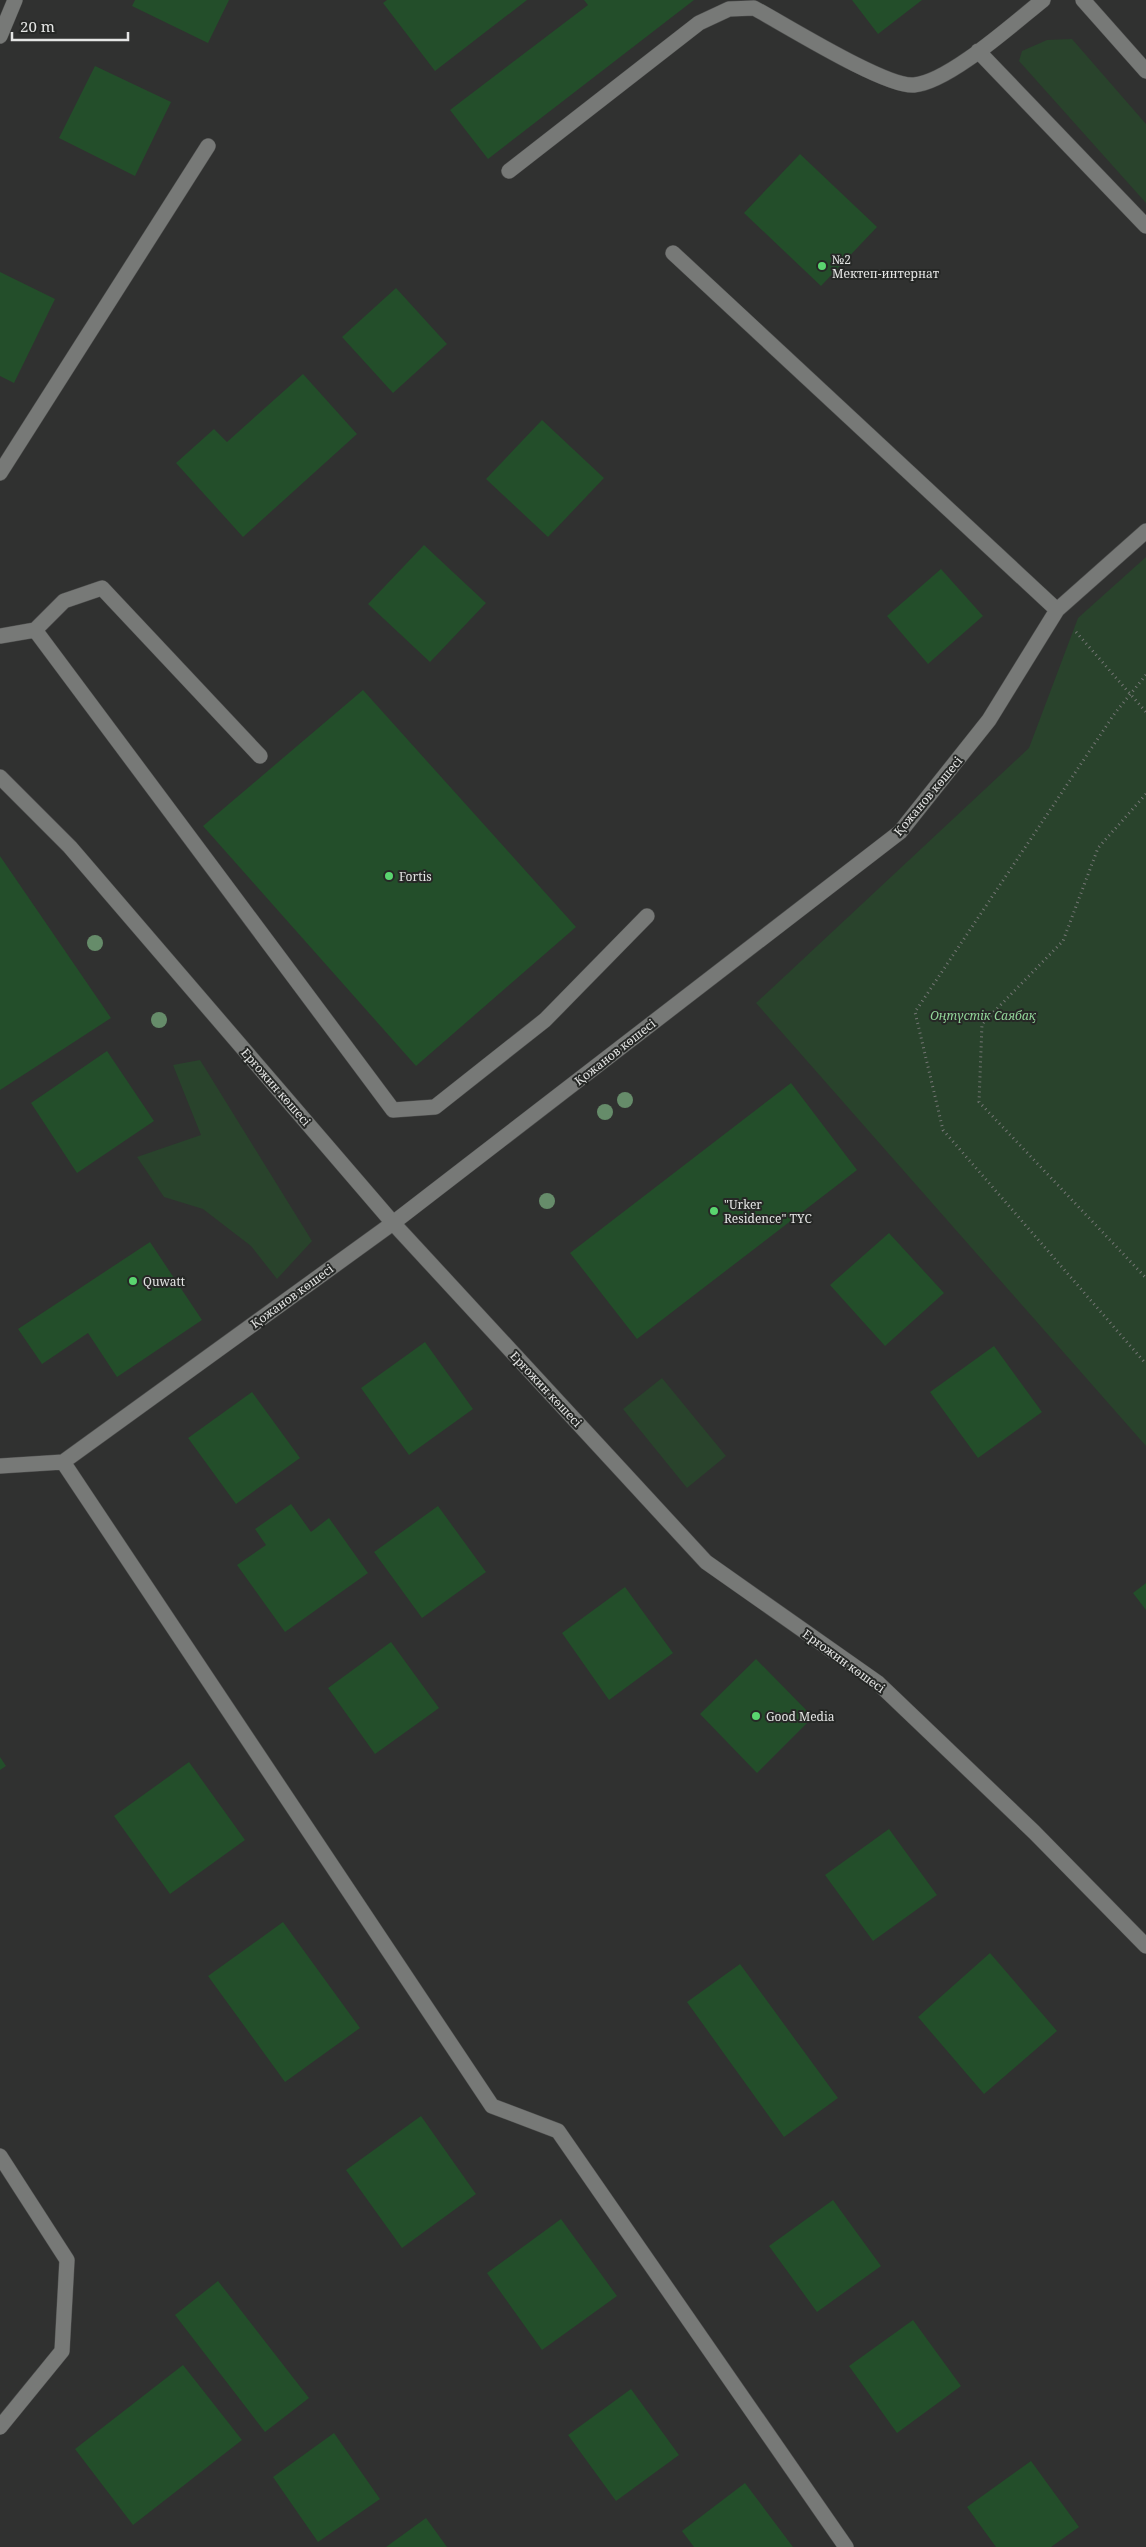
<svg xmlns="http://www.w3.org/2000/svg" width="1146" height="2547" font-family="'Noto Serif',serif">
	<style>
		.green { fill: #29432c }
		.building { fill: #234e2a }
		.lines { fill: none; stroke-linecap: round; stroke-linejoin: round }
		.minor-casing { stroke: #4d4e4d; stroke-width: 16 }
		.path { stroke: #757675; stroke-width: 3; stroke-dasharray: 1 4; stroke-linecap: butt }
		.minor { stroke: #777977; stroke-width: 15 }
		.tree { fill: #668c6a }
		.poi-dot { fill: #5ad56f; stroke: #262826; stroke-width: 2 }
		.labels { text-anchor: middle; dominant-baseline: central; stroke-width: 4; stroke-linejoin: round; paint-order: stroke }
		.poi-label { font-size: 12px; fill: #e4e5e4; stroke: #262826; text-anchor: start }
		.street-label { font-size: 12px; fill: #e4e5e4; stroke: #262826 }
		.park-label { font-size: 12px; font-style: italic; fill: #93d69a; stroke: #262826 }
	</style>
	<rect width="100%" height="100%" fill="#303130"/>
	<path class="green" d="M1072 39 1146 124V203L1019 61 1022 51 1047 40Z
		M1146 557V1446L756 1003 1029 748 1078 618Z
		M200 1060 312 1241 277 1279 251 1246 203 1209 164 1197 137 1157 201 1135 173 1065Z
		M662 1378 726 1456 687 1488 623 1409Z"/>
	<path class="building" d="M135 0H229L208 43 132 6Z
		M387 0H527L435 71 383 3Z
		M584 0H694L488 159 450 110 588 5Z
		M852 0H922L878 34Z
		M95 66 171 102 135 176 59 138Z
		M800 154 877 227 821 286 744 213Z
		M0 272 55 299 14 383 0 376Z
		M396 288 447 344 393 393 342 337Z
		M303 374 357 434 243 537 176 463 214 429 227 442Z
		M542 420 604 478 548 537 486 479Z
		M424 545 486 603 430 662 368 604Z
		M941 569 983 616 928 664 887 616Z
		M363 690 576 927 416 1066 203 826Z
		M0 856 111 1018 0 1090Z
		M107 1051 154 1121 77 1173 31 1103Z
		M791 1083 857 1170 637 1339 570 1253Z
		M889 1233 944 1293 885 1346 830 1285Z
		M150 1242 202 1320 117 1377 88 1333 42 1364 18 1329Z
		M425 1342 473 1409 409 1455 361 1388Z
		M994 1346 1042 1412 978 1458 930 1392Z
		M252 1392 300 1458 236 1504 188 1438Z
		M291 1504 311 1532 329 1518 368 1573 285 1632 237 1565 266 1545 255 1529Z
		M438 1506 486 1572 422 1618 374 1552Z
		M1146 1583V1610L1133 1593Z
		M625 1587 673 1653 609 1700 562 1633Z
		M391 1642 439 1708 375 1754 328 1688Z
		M756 1659 813 1717 757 1773 700 1714Z
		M0 1757 6 1766 0 1770Z
		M189 1762 245 1840 170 1894 114 1816Z
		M889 1829 937 1895 873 1941 825 1875Z
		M283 1922 360 2028 285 2082 208 1976Z
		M990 1953 1057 2031 984 2094 918 2017Z
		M740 1964 838 2098 784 2137 687 2002Z
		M421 2116 476 2194 402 2248 346 2170Z
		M833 2200 881 2266 817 2312 769 2246Z
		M561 2219 617 2296 542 2350 487 2273Z
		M218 2281 309 2398 265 2432 175 2315Z
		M913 2320 961 2386 897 2433 849 2366Z
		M183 2365 242 2440 133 2525 75 2449Z
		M631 2389 679 2455 616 2501 568 2435Z
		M334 2433 380 2499 318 2542 273 2477Z
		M1031 2461 1079 2527 1051 2547H996L967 2507Z
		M745 2483 793 2547H694L682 2531Z
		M426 2518 447 2547H386Z"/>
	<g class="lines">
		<g class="minor-casing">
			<path id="minor" d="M1083 0 1146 71
				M0 36 15 0
				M978 51 1146 226
				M509 171 699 23 729 9 754 8C784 24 886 88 914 85 949 82 1014 23 1043 0
				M673 253 1057 610
				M0 473 208 146
				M35 630 64 601 102 588 260 756
				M0 636 35 630 393 1110 435 1107 545 1020 647 916
				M0 777 70 847 393 1223 706 1562 878 1683 1034 1832 1146 1946
				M63 1462 492 2106 558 2131 846 2547
				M0 1466 63 1462 393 1223 900 832 989 720 1057 610 1146 531
				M0 2156 67 2260 62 2351 0 2427"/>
		</g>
		<path class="path" d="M1076 632 1146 712
			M1146 675 1115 713 915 1012 943 1130 1146 1364
			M1146 794 1098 848 1063 941 982 1024 979 1102 1146 1278"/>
		<use href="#minor" class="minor"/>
	</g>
	<g class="tree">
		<circle cx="95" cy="943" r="8"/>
		<circle cx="159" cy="1020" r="8"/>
		<circle cx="625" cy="1100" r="8"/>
		<circle cx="605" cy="1112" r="8"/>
		<circle cx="547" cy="1201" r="8"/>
	</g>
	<g class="poi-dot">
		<circle cx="822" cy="266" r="5"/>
		<circle cx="389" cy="876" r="5"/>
		<circle cx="714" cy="1211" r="5"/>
		<circle cx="133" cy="1281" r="5"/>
		<circle cx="756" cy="1716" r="5"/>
	</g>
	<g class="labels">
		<g class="poi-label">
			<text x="832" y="259">№2<tspan x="832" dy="14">Мектеп-интернат</tspan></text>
			<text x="399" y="876">Fortis</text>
			<text x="724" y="1204">"Urker<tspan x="724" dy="14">Residence" ТҮС</tspan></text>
			<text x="143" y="1281">Quwatt</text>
			<text x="766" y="1716">Good Media</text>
		</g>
		<g class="street-label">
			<text transform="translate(928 796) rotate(-50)">Қожанов көшесі</text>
			<text transform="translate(615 1052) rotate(-38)">Қожанов көшесі</text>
			<text transform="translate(276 1087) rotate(49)">Ерғожин көшесі</text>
			<text transform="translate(292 1296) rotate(-36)">Қожанов көшесі</text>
			<text transform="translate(546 1389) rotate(47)">Ерғожин көшесі</text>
			<text transform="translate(844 1661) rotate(36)">Ерғожин көшесі</text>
		</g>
		<g class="park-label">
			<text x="983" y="1015">Оңтүстік Саябақ</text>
		</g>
	</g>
	<path d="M12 32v8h116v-8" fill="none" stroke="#e4e5e4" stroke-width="2.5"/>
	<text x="20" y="32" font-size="15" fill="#e4e5e4" stroke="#262826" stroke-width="4" paint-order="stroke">20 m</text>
</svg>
